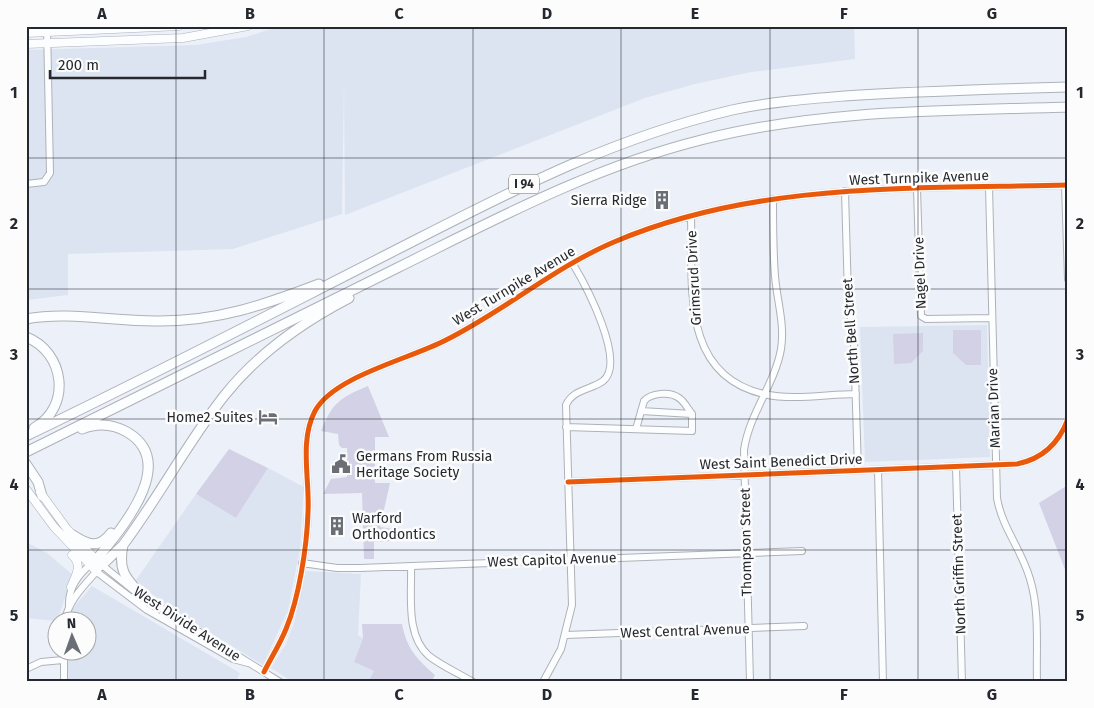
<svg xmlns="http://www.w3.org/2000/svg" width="1094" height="708" font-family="'Fira Sans',sans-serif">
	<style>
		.built { fill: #dce4f2 }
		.green { fill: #d3d1e5 }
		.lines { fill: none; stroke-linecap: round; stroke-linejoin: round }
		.minor-casing { stroke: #aeb2b8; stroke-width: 8 }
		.major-casing { stroke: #aeb2b8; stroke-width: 9 }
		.highway-casing { stroke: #aeb2b8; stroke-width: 11 }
		.minor { stroke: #fcfdfe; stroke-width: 6 }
		.major { stroke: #fcfdfe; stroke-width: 8 }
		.highway { stroke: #fcfdfe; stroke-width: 9 }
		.cycleway-casing { stroke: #fcfcfc; stroke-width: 8 }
		.cycleway { stroke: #e8590c; stroke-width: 5 }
		.grid { fill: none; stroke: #25292f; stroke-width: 1; stroke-opacity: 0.55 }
		.labels { text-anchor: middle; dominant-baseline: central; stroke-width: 5; stroke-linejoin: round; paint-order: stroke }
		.shield { fill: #fcfcfc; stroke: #66686c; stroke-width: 1 }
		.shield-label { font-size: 12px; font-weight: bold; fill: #25292f }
		.street-label { font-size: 14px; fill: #25292f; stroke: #fcfcfc }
		.poi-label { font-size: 14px; fill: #25292f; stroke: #fcfcfc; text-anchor: end }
		.neatline { fill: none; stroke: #25292f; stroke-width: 2 }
		.grid-label { font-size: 16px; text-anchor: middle; font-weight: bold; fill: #25292f }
	</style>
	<rect width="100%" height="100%" fill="#ecf0f8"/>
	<path class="built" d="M280 26H854L855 59 751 72 695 84 645 98 345 215 344 81 342 214 233 249 68 254V295L26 300V50L196 45 246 37Z
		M987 325 990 457 865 462 860 327Z
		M268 468 304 487 300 549 288 610 263 665 167 607 136 580 196 494 236 518Z
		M26 542 47 553 73 575 57 621 26 618Z
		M306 571 361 574 358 635 363 638 354 662 374 671 368 682H293L271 668 286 644 294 623Z
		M92 586 240 673 236 682H68V651L88 650V620H69L72 609Z"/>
	<path class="green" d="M953 330H981V365H966L953 353Z
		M923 333V351L911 363 894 364 893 334Z
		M368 386 389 437H375V483H390L380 527 393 529 390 541 374 542V559H364L362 493 323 494 331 479 347 477V448H342L339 445 338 434 321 431C332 403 341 397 368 386Z
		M229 449 268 468 236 518 196 494Z
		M1068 485V577L1039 503Z
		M362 624H402C407 649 416 658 435 675L431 682H368L374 671 354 662 363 638Z"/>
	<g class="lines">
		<g class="minor-casing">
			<path id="minor" d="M26 184 44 182 50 173 47 26
				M1065 185 1068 279
				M989 187 997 498C1002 528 1022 550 1030 579 1040 611 1036 649 1037 682
				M917 189 921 316 926 319 992 318
				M845 191 848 297 854 343 858 470
				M691 217C693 282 679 375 764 394 793 401 827 394 856 394
				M641 411 692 414
				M566 427 692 431V414C688 409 684 401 679 398 670 391 651 393 644 401L636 429
				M956 467 962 682
				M878 470 883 682
				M568 482 1017 464C1042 459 1059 443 1068 419
				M302 563 337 568H360L802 551
				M411 566C412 594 405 635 429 656 442 666 458 673 473 682
				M97 572 147 610 233 659 248 663
				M143 597 280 682
				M69 606C68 587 79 574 93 562
				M65 620C69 598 88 582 102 565L133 590
				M566 635 804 626
				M64 650V682
				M26 669 41 662 63 660
				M264 672C271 658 280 644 286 629 299 598 307 546 308 512 310 480 299 441 315 411 334 376 410 359 446 340 504 311 555 267 614 242 756 181 917 189 1068 185
				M543 682 561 649 572 605 566 405C573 389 591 390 603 381 627 362 585 284 573 264
				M750 682 744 450C749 414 775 384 781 349 785 324 777 301 775 276 773 251 773 225 773 199"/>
		</g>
		<g class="major-casing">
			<path id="major" d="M26 33 179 26
				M26 44 183 38 248 26
				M26 489 54 527 97 572
				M40 492 67 529 100 564
				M71 587C76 575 83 565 72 555"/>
		</g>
		<g class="highway-casing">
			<path id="highway" d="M26 319C70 311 115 322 160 321 218 321 264 305 319 284
				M26 337C65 352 72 407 34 428
				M82 429C97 423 113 424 127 432 180 463 120 530 96 560
				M26 436C149 377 270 314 392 252 506 194 606 140 732 110 769 102 807 99 844 96 918 91 993 89 1068 87
				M26 452C150 391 273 329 397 268 496 219 593 167 701 140 821 109 945 111 1068 107
				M26 464 38 482 42 496
				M73 535C88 545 99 549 111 533
				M102 565 123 545
				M146 600C129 580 117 575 123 545 159 497 187 443 224 396 258 353 301 323 349 298"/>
		</g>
		<use href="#minor" class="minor"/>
		<use href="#major" class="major"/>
		<use href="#highway" class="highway"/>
		<g class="cycleway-casing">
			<path id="cycleway" d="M568 482 1017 464C1042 459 1059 443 1068 419
				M264 672C271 658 280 644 286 629 299 598 307 546 308 512 310 480 299 441 315 411 334 376 410 359 446 340 504 311 555 267 614 242 756 181 917 189 1068 185"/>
		</g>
		<use href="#cycleway" class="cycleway"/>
	</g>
	<path class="grid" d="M176 26V682M324 26V682M473 26V682M621 26V682M770 26V682M918 26V682M26 158H1068M26 289H1068M26 419H1068M26 550H1068"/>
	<defs>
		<g id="building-bare" transform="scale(1.5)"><path d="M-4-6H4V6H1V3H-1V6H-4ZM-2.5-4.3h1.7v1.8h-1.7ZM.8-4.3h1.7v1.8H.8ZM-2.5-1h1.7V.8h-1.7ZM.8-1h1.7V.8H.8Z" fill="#6b6f75" stroke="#fcfcfc" stroke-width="2.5" paint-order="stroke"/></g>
		<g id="hotel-bare" transform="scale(1.5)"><path d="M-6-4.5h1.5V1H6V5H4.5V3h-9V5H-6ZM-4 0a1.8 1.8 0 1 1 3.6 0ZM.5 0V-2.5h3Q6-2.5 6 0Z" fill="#6b6f75" stroke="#fcfcfc" stroke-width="2.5" paint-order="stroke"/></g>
		<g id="civic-bare" transform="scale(1.5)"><path d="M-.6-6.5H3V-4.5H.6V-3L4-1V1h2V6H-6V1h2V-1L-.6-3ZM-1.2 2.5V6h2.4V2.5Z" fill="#6b6f75" stroke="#fcfcfc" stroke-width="2.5" paint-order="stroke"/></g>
	</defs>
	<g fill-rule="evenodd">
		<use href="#building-bare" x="662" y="200"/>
		<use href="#hotel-bare" x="268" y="417"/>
		<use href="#civic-bare" x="341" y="464"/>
		<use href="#building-bare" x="337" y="526"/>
	</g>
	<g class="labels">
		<rect class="shield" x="509" y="174.5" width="30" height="19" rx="4"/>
		<g class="shield-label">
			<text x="524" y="184">I 94</text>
		</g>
		<g class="street-label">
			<text transform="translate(919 178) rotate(-2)">West Turnpike Avenue</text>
			<text transform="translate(920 273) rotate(-92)">Nagel Drive</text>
			<text transform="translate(694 278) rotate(-93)">Grimsrud Drive</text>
			<text transform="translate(514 286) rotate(-31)">West Turnpike Avenue</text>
			<text transform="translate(851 331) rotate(-94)">North Bell Street</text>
			<text transform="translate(994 408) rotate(-92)">Marian Drive</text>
			<text transform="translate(781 462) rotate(-2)">West Saint Benedict Drive</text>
			<text transform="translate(746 542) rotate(-91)">Thompson Street</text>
			<text transform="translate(552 560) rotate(-2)">West Capitol Avenue</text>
			<text transform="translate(959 574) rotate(-92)">North Griffin Street</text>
			<text transform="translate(187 624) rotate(33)">West Divide Avenue</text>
			<text transform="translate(685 631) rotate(-2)">West Central Avenue</text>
		</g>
		<g class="poi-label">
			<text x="647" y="200">Sierra Ridge</text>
			<text x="253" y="417">Home2 Suites</text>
			<text x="356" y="456" text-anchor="start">Germans From Russia<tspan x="356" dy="16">Heritage Society</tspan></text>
			<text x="352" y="518" text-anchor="start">Warford<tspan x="352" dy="16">Orthodontics</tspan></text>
		</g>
	</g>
	<rect width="1094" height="708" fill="none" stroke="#fcfcfc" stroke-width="55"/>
	<g transform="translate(72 636) rotate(358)"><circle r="24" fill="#fcfcfc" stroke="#a6a8aa"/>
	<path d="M0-4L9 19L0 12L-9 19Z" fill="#6b6f75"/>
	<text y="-8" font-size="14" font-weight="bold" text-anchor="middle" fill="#25292f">N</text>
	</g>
	<path d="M50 70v8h155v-8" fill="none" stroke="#25292f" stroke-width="2.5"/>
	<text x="58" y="70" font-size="15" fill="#25292f" stroke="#fcfcfc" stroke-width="4" paint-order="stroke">200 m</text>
	<rect x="28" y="28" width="1038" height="652" class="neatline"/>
	<g class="grid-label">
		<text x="102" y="19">A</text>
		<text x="250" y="19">B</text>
		<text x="399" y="19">C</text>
		<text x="547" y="19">D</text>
		<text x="695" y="19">E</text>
		<text x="844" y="19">F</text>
		<text x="992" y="19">G</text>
		<text x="14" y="98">1</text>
		<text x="1080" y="98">1</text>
		<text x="14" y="229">2</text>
		<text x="1080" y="229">2</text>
		<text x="14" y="360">3</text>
		<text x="1080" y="360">3</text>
		<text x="14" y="490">4</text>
		<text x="1080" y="490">4</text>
		<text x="14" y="621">5</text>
		<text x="1080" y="621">5</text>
		<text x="102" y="700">A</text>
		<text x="250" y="700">B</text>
		<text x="399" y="700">C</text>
		<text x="547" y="700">D</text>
		<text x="695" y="700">E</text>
		<text x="844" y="700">F</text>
		<text x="992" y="700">G</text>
	</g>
</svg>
